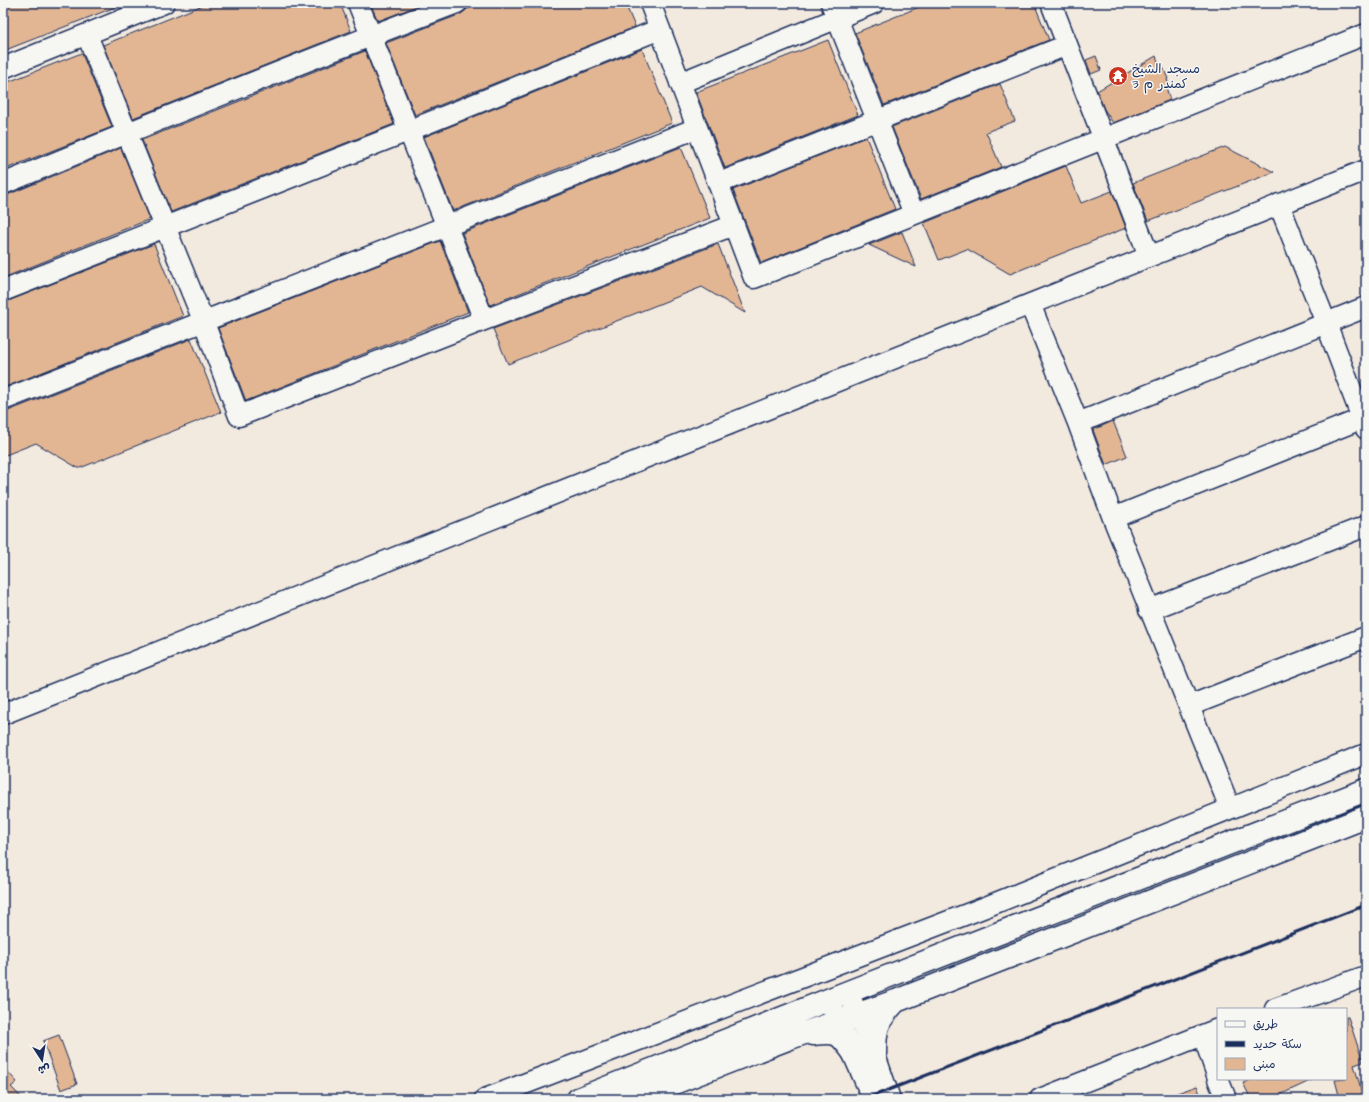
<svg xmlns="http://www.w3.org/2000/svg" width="1369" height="1102" font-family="'Architects Daughter','Playpen Sans Arabic',sans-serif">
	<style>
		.building { fill: #e3b693; stroke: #1b2f5e }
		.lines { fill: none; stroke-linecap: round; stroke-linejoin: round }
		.minor-casing { stroke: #1b2f5e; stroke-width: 23 }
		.major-casing { stroke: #1b2f5e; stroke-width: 25 }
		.minor { stroke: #f6f6f2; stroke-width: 20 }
		.major { stroke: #f6f6f2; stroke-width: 22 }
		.rail { stroke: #1b2f5e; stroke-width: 3 }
		.labels { text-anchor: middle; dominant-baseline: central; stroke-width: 3; stroke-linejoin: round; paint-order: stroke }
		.poi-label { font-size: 13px; fill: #1b2f5e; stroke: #f6f6f2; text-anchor: start }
	</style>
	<rect width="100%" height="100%" fill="#f2e9df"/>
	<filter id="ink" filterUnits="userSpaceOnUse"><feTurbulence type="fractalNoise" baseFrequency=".025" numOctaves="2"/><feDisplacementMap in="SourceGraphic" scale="8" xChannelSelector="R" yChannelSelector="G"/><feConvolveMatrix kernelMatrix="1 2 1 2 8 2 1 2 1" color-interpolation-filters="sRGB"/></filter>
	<g filter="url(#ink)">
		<path class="building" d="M3 3H123V4L3 51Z
			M208 3H340L351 31 133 118 103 45Z
			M370 3H422V4L378 21Z
			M481 3H625L635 27 415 115 386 43 461 14 467 9Z
			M929 3H1034L1049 40 884 105 855 33Z
			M828 40 858 115 725 168 696 92Z
			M642 49 672 123 453 211 424 137Z
			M365 51 394 124 171 212 142 140Z
			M79 54H82L112 127 3 170V84Z
			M1096 56 1101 70 1091 74 1086 60Z
			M1156 56 1160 68 1163 67 1168 79H1167L1169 86 1166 87 1170 100 1113 123 1104 109 1097 91Z
			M1000 84 1015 121 986 132 1001 167 921 199 892 127Z
			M866 137 895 209 761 263 733 190Z
			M681 147 710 218 490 305 462 233Z
			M1225 147 1274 172 1148 221 1133 183Z
			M121 148 150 219 3 278V195H7Z
			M1066 166 1081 203 1112 191 1126 228 1010 274 967 249 939 260 924 223Z
			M902 232 916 267 869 245Z
			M440 241 468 312 246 401 218 328Z
			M154 244 183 316 3 388V303Z
			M718 244 745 313 702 287 508 364 493 329Z
			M191 339 221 412 80 468H78L36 443 3 456V413Z
			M1113 421 1127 456 1106 465 1093 430Z
			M1346 1017H1348L1363 1062 1354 1065 1364 1099H1340L1335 1080 1346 1079Z
			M59 1035 77 1084 61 1090 43 1041Z
			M3 1067 17 1082 11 1087 23 1099H3Z
			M1252 1079H1314L1271 1099H1251L1243 1083Z
			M1197 1086 1202 1099H1166V1097Z"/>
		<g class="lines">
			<g class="minor-casing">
				<path id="minor" d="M358 3 484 320
					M650 3 754 278 1366 34
					M831 3 914 214
					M1051 3 1149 256
					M87 35 203 320 239 416 484 320 734 225
					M3 68 164 3
					M680 83 874 3
					M719 183 1067 45
					M3 184C153 122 304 61 457 3
					M1279 204 1326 323 1366 429
					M3 291 408 131 660 29
					M1030 304 1078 423 1113 518 1230 808
					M3 400 697 128
					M1078 423 1366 307
					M1113 518 1366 417
					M1149 610 1366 526
					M1189 706 1366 637
					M3 714 1366 170
					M848 992 875 1055 890 1099
					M829 1000 873 1099
					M1275 1009 1366 976
					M1203 1035 1218 1078
					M1218 1079 1226 1099
					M485 1099 988 906 1366 754
					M1040 1099 1218 1029"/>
			</g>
			<g class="major-casing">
				<path id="major" d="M813 1034C838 1031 839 1033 853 1052
					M875 1055C875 1027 877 1021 896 1001
					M578 1099 848 992 1366 790
					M633 1099 790 1038 896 1001 1366 817"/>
			</g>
			<use href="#minor" class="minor"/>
			<use href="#major" class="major"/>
			<path class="rail" d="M865 1099 1366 905"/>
		</g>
	</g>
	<defs>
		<g id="temple-disc" transform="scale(1)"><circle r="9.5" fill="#c8321e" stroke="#f6f6f2"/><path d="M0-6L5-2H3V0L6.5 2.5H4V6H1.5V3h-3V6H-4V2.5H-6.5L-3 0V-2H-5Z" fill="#fff"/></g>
	</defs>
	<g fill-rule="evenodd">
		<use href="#temple-disc" x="1118" y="76"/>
	</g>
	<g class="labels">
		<g class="poi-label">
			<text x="1132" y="69">مسجد الشيخ<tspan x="1132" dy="15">كمندر م 3</tspan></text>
		</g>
	</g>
	<rect width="1369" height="1102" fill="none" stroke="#f6f6f2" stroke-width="16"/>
	<rect x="8" y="8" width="1353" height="1086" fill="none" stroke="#1b2f5e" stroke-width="1.5" filter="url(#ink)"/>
	<rect x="1217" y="1008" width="130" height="72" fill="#f6f6f2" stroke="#9ea6b7"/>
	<rect x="1225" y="1021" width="20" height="6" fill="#f6f6f2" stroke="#9ea6b7"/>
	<text x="1253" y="1028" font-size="12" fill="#1b2f5e">طريق</text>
	<rect x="1225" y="1041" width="20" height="6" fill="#1b2f5e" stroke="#9ea6b7"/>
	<text x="1253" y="1048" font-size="12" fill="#1b2f5e">سكة حديد</text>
	<rect x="1225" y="1058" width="20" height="12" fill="#e3b693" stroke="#9ea6b7"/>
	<text x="1253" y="1068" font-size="12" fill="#1b2f5e">مبنى</text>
	<g transform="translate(42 1060) rotate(168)" stroke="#f6f6f2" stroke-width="3" paint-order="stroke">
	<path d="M0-3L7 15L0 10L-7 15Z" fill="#1b2f5e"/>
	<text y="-6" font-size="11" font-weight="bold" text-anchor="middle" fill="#1b2f5e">ش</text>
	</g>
</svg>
